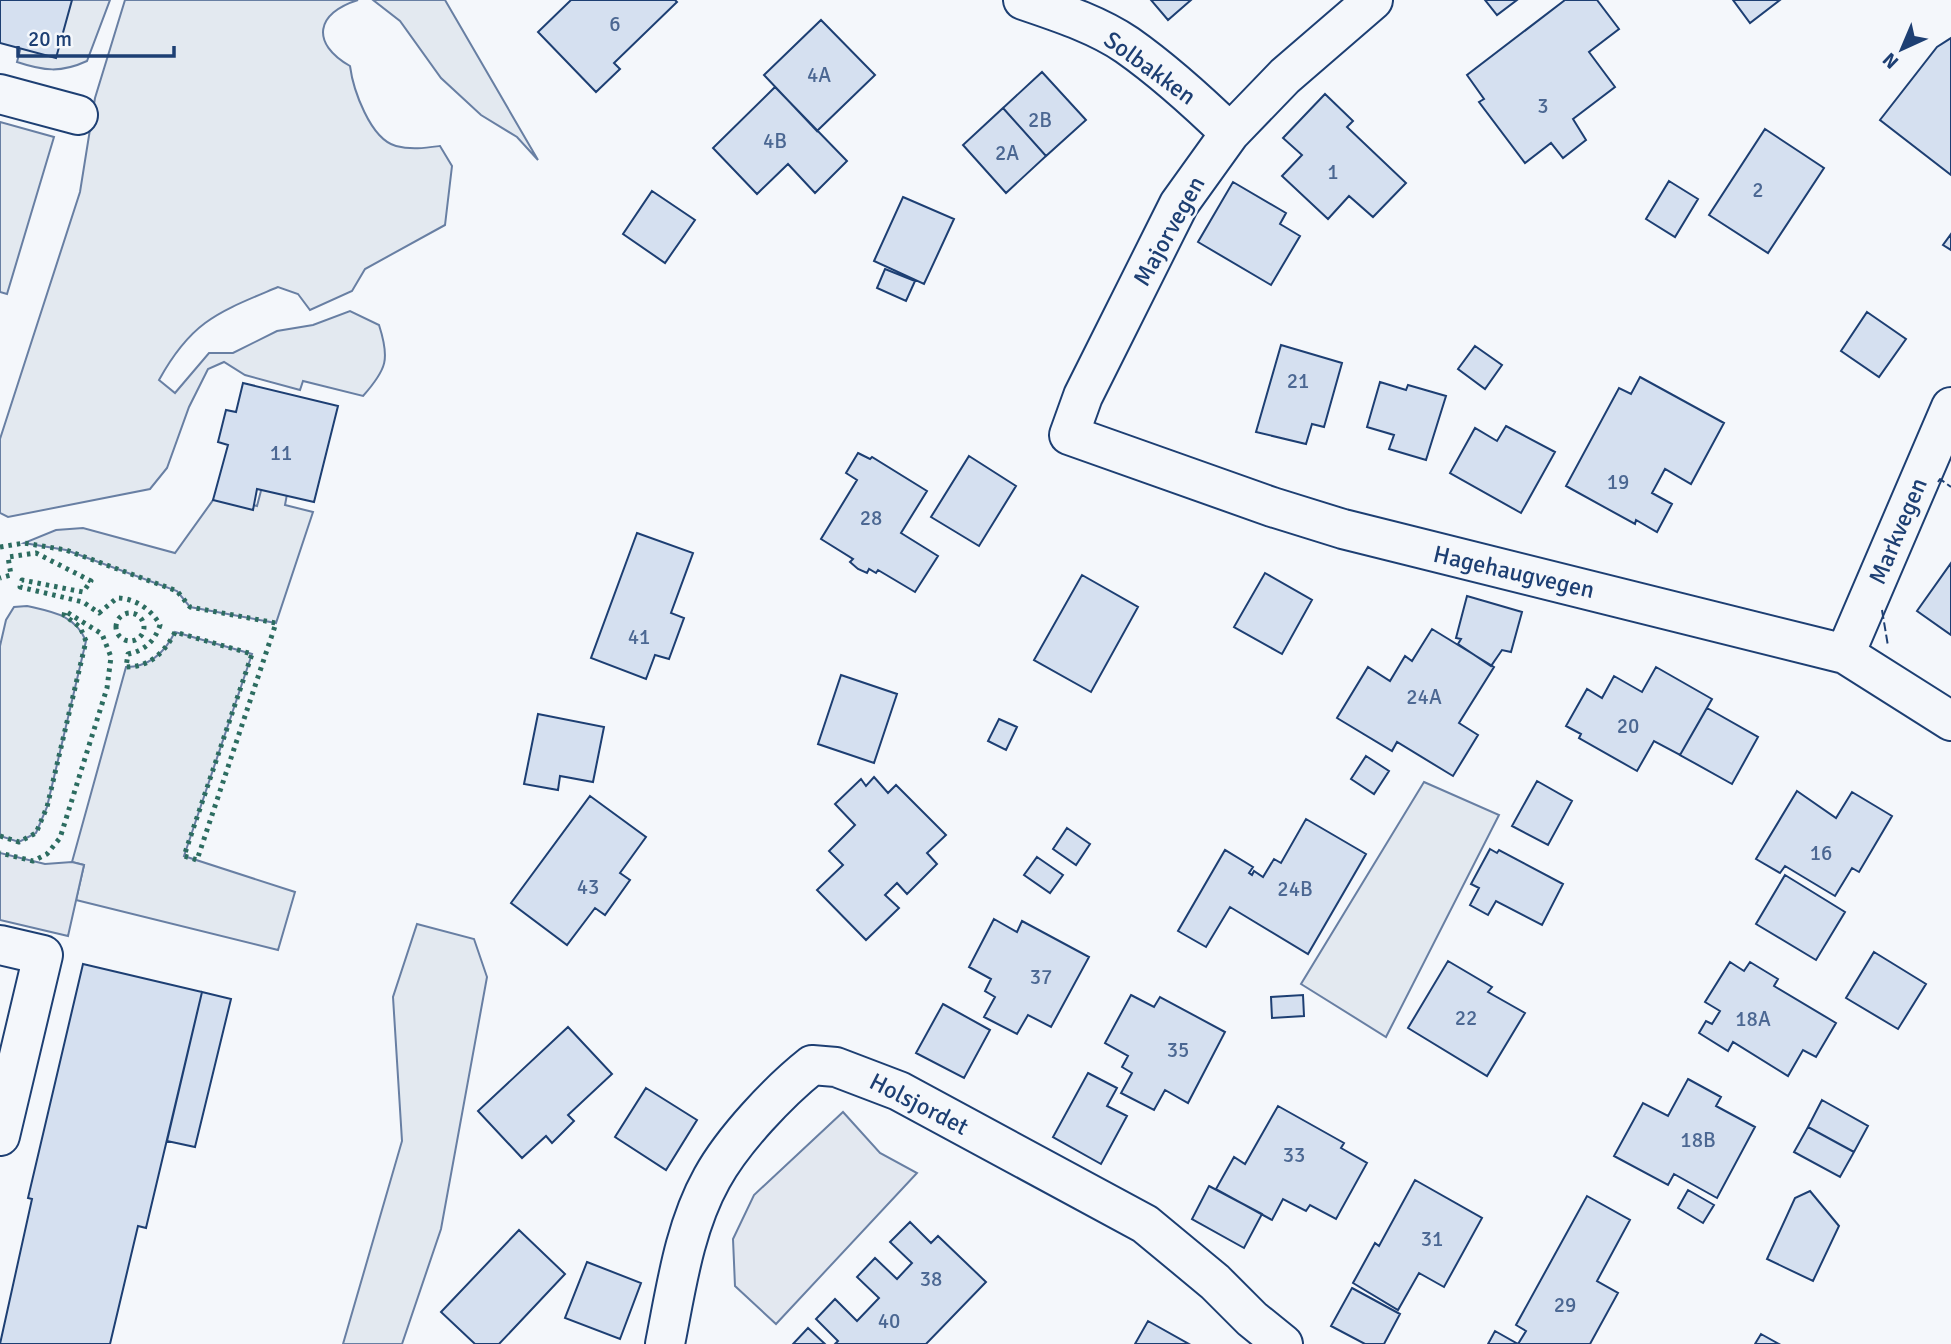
<svg xmlns="http://www.w3.org/2000/svg" width="1951" height="1344" font-family="Signika,sans-serif">
	<style>
		.green { fill: #e3e9f0; stroke: #687fa3; stroke-width: 2 }
		.parking { fill: #e3e8f0; stroke: #687fa3; stroke-width: 2 }
		.building { fill: #d5e0f0; stroke: #1d3f73; stroke-width: 2 }
		.lines { fill: none; stroke-linecap: round; stroke-linejoin: round }
		.minor-casing { stroke: #1d3f73; stroke-width: 42 }
		.minor { stroke: #f4f7fb; stroke-width: 38 }
		.hedge { stroke: #2c6c60; stroke-width: 5; stroke-dasharray: 3.5 5; stroke-linecap: butt }
		.fence { stroke: #1d3f73; stroke-width: 2; stroke-dasharray: 9 3.5; stroke-linecap: butt }
		.labels { text-anchor: middle; dominant-baseline: central; stroke-width: 5; stroke-linejoin: round; paint-order: stroke }
		.number-label { font-size: 21px; fill: #4b6792 }
		.street-label { font-size: 24px; fill: #1d3f73; stroke: #f4f7fb }
	</style>
	<rect width="100%" height="100%" fill="#f4f7fb"/>
	<path class="green" d="M69 0H110L87 61C61 73 44 71 17 62L23 39Z
		M125 0H358C316 13 310 43 350 66 353 89 370 139 396 146 411 150 425 148 440 146L452 166 445 225 365 269 352 291 310 310 298 294 278 287C219 312 192 320 159 380L175 393 209 353H233L277 331 313 325 350 311 379 325C390 359 387 369 363 396L303 381 300 390 245 375 224 362 208 369 189 407 167 468 150 489 8 517 0 513V439L80 192 95 98Z
		M373 0H445L538 160 517 137 481 115 441 78 400 21Z
		M0 122 54 137 7 294 0 292Z
		M263 483 288 489 285 505 313 512 276 623 190 607 177 591 66 550 24 543 56 530 83 528 175 553 216 496 257 506Z
		M27 606C53 612 75 615 86 641L47 807 36 833 19 842 0 836V646L6 620 14 607Z
		M175 632 252 654 184 856 295 892 278 950 76 900 84 865 72 862 126 667C150 667 165 652 175 632Z
		M1424 782 1499 815 1386 1037 1301 984Z
		M417 924 474 939 487 977 441 1229 402 1344H343L402 1141 393 997Z"/>
	<path class="parking" d="M0 853 45 864 72 862 84 865 68 936 0 920Z
		M843 1112 880 1153 917 1173 776 1324 735 1286 733 1239 754 1195Z"/>
	<path class="building" d="M0 0H72L56 58 0 43Z
		M571 0H675L677 2 614 63 620 69 596 92 538 32Z
		M1151 0H1191L1168 20Z
		M1485 0H1517L1497 15Z
		M1565 0H1597L1619 29 1589 52 1615 87 1573 119 1586 140 1563 158 1551 143 1525 163 1479 102 1484 99 1467 75Z
		M1733 0H1780L1750 23Z
		M821 20 875 75 817 131 764 75Z
		M1951 38V175L1880 120 1937 47Z
		M1042 72 1086 120 1046 156 1003 108Z
		M775 87 847 161 815 193 788 164 757 194 713 148Z
		M1325 94 1353 121 1347 127 1406 183 1373 217 1349 196 1328 219 1282 176 1302 155 1283 138Z
		M1003 108 1046 156 1006 193 963 145Z
		M1765 129 1824 168 1768 253 1709 215Z
		M1669 181 1698 199 1675 237 1646 219Z
		M1233 182 1286 213 1280 224 1300 236 1271 285 1198 242Z
		M652 191 695 220 665 263 623 234Z
		M903 197 954 219 924 284 874 261Z
		M1951 234V250L1943 245Z
		M885 269 915 281 906 301 877 288Z
		M1867 312 1906 339 1879 377 1841 351Z
		M1281 345 1342 363 1324 427 1312 424 1306 444 1256 432Z
		M1475 346 1502 365 1485 389 1458 369Z
		M1640 377 1724 423 1691 484 1665 469 1652 493 1672 504 1657 532 1636 520 1635 524 1566 486 1619 388 1631 394Z
		M1380 382 1406 390 1408 385 1446 396 1426 460 1389 449 1394 435 1367 427Z
		M243 383 338 406 314 502 257 489 253 510 213 500 228 445 218 442 226 410 236 412Z
		M1506 426 1555 452 1521 513 1450 473 1475 428 1497 441Z
		M858 453 870 459 872 457 927 491 901 533 938 556 915 592 878 570 876 573 869 569 867 573 858 569 850 562 853 559 821 539 857 480 846 473Z
		M969 456 1016 486 979 546 931 517Z
		M637 533 693 553 671 613 684 618 669 659 655 655 646 679 591 658Z
		M1951 563V635L1917 611Z
		M1265 573 1312 600 1282 654 1234 627Z
		M1082 575 1138 607 1091 692 1034 660Z
		M1467 596 1522 612 1511 652 1502 650 1491 666 1458 644 1461 639 1456 638Z
		M1432 629 1494 667 1459 723 1478 735 1453 776 1397 742 1392 751 1337 718 1368 667 1390 681 1405 656 1412 661Z
		M1656 667 1712 699 1680 755 1654 741 1637 771 1579 738 1581 734 1566 726 1587 689 1602 698 1614 676 1642 692Z
		M841 675 897 694 874 763 818 744Z
		M1707 708 1758 737 1732 784 1680 755Z
		M538 714 604 727 593 782 560 776 558 790 524 784Z
		M999 719 1017 727 1006 750 988 741Z
		M1366 756 1389 771 1374 794 1351 779Z
		M874 777 888 793 896 785 946 835 927 853 937 864 907 894 897 883 885 895 899 908 866 940 817 890 843 865 829 851 855 825 835 804 861 779 866 786Z
		M1537 781 1572 801 1548 845 1512 826Z
		M1797 791 1836 818 1852 792 1892 816 1859 872 1852 868 1835 896 1785 866 1780 873 1756 859Z
		M590 796 646 837 620 873 630 880 605 915 595 908 567 945 511 903Z
		M1306 819 1366 854 1308 954 1230 907 1206 947 1178 931 1225 850 1253 867 1249 873 1252 875 1254 871 1263 877 1274 859 1281 863Z
		M1067 828 1090 844 1076 865 1053 849Z
		M1490 849 1497 853 1499 850 1563 884 1542 925 1496 901 1488 915 1470 905 1479 888 1471 884Z
		M1037 857 1063 875 1050 893 1024 875Z
		M1785 875 1845 912 1816 960 1756 924Z
		M994 919 1017 932 1022 921 1089 957 1051 1027 1028 1015 1017 1034 984 1017 995 997 985 991 991 979 969 967Z
		M1874 952 1926 984 1898 1029 1846 998Z
		M1448 961 1492 987 1488 992 1525 1013 1487 1076 1408 1028Z
		M1730 962 1744 971 1750 962 1778 979 1774 986 1836 1023 1816 1057 1803 1050 1788 1076 1733 1042 1728 1051 1699 1033 1706 1021 1712 1024 1720 1011 1705 1002Z
		M83 964 202 992 146 1228 138 1226 110 1344H0L32 1199 28 1198Z
		M202 992 231 999 195 1147 167 1141Z
		M1131 995 1154 1007 1160 997 1225 1032 1188 1103 1165 1090 1154 1110 1121 1093 1132 1073 1122 1067 1128 1056 1105 1043Z
		M1303 995 1304 1016 1272 1018 1271 997Z
		M943 1004 990 1030 964 1078 916 1053Z
		M568 1027 612 1074 568 1115 574 1121 552 1143 546 1136 522 1158 478 1111Z
		M1088 1073 1117 1088 1107 1106 1127 1116 1101 1164 1053 1137Z
		M1688 1079 1721 1097 1716 1106 1755 1127 1717 1198 1674 1174 1668 1185 1614 1156 1643 1103 1668 1116Z
		M646 1088 697 1120 666 1170 615 1137Z
		M1822 1100 1868 1126 1854 1152 1808 1127Z
		M1278 1106 1344 1143 1341 1148 1367 1163 1336 1219 1310 1205 1306 1211 1283 1199 1272 1220 1216 1189 1234 1157 1245 1164Z
		M1808 1127 1854 1152 1840 1177 1794 1152Z
		M1415 1180 1482 1218 1444 1287 1419 1273 1398 1310 1353 1283 1375 1243 1379 1246Z
		M1209 1186 1262 1214 1244 1248 1192 1219Z
		M1688 1190 1714 1205 1703 1223 1678 1208Z
		M1810 1191 1839 1226 1813 1281 1767 1259 1795 1198Z
		M1587 1196 1630 1220 1597 1281 1618 1293 1590 1344H1518L1526 1331 1516 1325Z
		M910 1222 931 1243 938 1236 986 1282 926 1344H835L838 1341 816 1319 835 1299 857 1321 879 1298 857 1277 875 1258 897 1279 912 1263 890 1242Z
		M519 1230 565 1274 499 1344H475L441 1312Z
		M587 1262 641 1283 620 1339 565 1318Z
		M1352 1288 1400 1314 1384 1344H1365L1331 1326Z
		M1148 1321 1189 1344H1135Z
		M808 1328 825 1344H793Z
		M1495 1331 1518 1344H1488Z
		M1761 1334 1779 1344H1755Z"/>
	<g class="lines">
		<g class="minor-casing">
			<path id="minor" d="M1023 0C1058 12 1096 24 1127 45 1164 71 1198 102 1230 133
				M1373 0 1285 76 1230 133 1179 204 1083 396 1069 435 1272 507 1343 529 1845 654 1951 721
				M0 94 78 115
				M1845 654 1951 407
				M0 945 43 955 0 1136
				M665 1344C676 1289 684 1228 712 1178 733 1140 778 1092 812 1065L836 1067 899 1091 1145 1224 1215 1282 1252 1319 1283 1344"/>
		</g>
		<use href="#minor" class="minor"/>
		<path class="hedge" d="M0 547 24 543 66 550 177 591 190 607 276 623 197 860 184 856 252 654 175 632C165 652 150 667 126 667L128 654C144 651 155 641 160 625 152 610 135 598 117 598L99 613 83 602 20 587 22 580 83 592 91 581 36 553 8 557 11 575 0 578
			M116 627a14 14 0 1 1 28 0a14 14 0 1 1-28 0Z
			M0 836 19 842 36 833 47 807 86 641 80 627 64 615 65 611 102 634 111 657 107 688 60 838 47 854 33 861 0 853"/>
		<path class="fence" d="M1938 482 1940 479 1951 487
			M1882 610 1888 646"/>
	</g>
	<g class="labels">
		<g class="number-label">
			<text x="615" y="24">6</text>
			<text x="819" y="75">4A</text>
			<text x="1543" y="106">3</text>
			<text x="1040" y="120">2B</text>
			<text x="775" y="141">4B</text>
			<text x="1007" y="153">2A</text>
			<text x="1333" y="172">1</text>
			<text x="1758" y="190">2</text>
			<text x="1298" y="381">21</text>
			<text x="281" y="453">11</text>
			<text x="1618" y="482">19</text>
			<text x="871" y="518">28</text>
			<text x="639" y="637">41</text>
			<text x="1424" y="697">24A</text>
			<text x="1628" y="726">20</text>
			<text x="1821" y="853">16</text>
			<text x="588" y="887">43</text>
			<text x="1295" y="889">24B</text>
			<text x="1041" y="977">37</text>
			<text x="1466" y="1018">22</text>
			<text x="1753" y="1019">18A</text>
			<text x="1178" y="1050">35</text>
			<text x="1698" y="1140">18B</text>
			<text x="1294" y="1155">33</text>
			<text x="1432" y="1239">31</text>
			<text x="931" y="1279">38</text>
			<text x="1565" y="1305">29</text>
			<text x="889" y="1321">40</text>
		</g>
		<g class="street-label">
			<text transform="translate(1150 68) rotate(36)">Solbakken</text>
			<text transform="translate(1169 231) rotate(-61)">Majorvegen</text>
			<text transform="translate(1898 531) rotate(-67)">Markvegen</text>
			<text transform="translate(1514 572) rotate(13)">Hagehaugvegen</text>
			<text transform="translate(919 1104) rotate(27)">Holsjordet</text>
		</g>
	</g>
	<g transform="translate(1902 49) rotate(224)" stroke="#f4f7fb" stroke-width="5" paint-order="stroke">
	<path d="M0-5L12 26L0 18L-12 26Z" fill="#1d3f73"/>
	<text y="-10" font-size="19" font-weight="bold" text-anchor="middle" fill="#1d3f73">N</text>
	</g>
	<path d="M18 46v10h156v-10" fill="none" stroke="#1d3f73" stroke-width="3.5"/>
	<text x="28" y="46" font-size="21" fill="#1d3f73" stroke="#f4f7fb" stroke-width="5" paint-order="stroke">20 m</text>
</svg>
